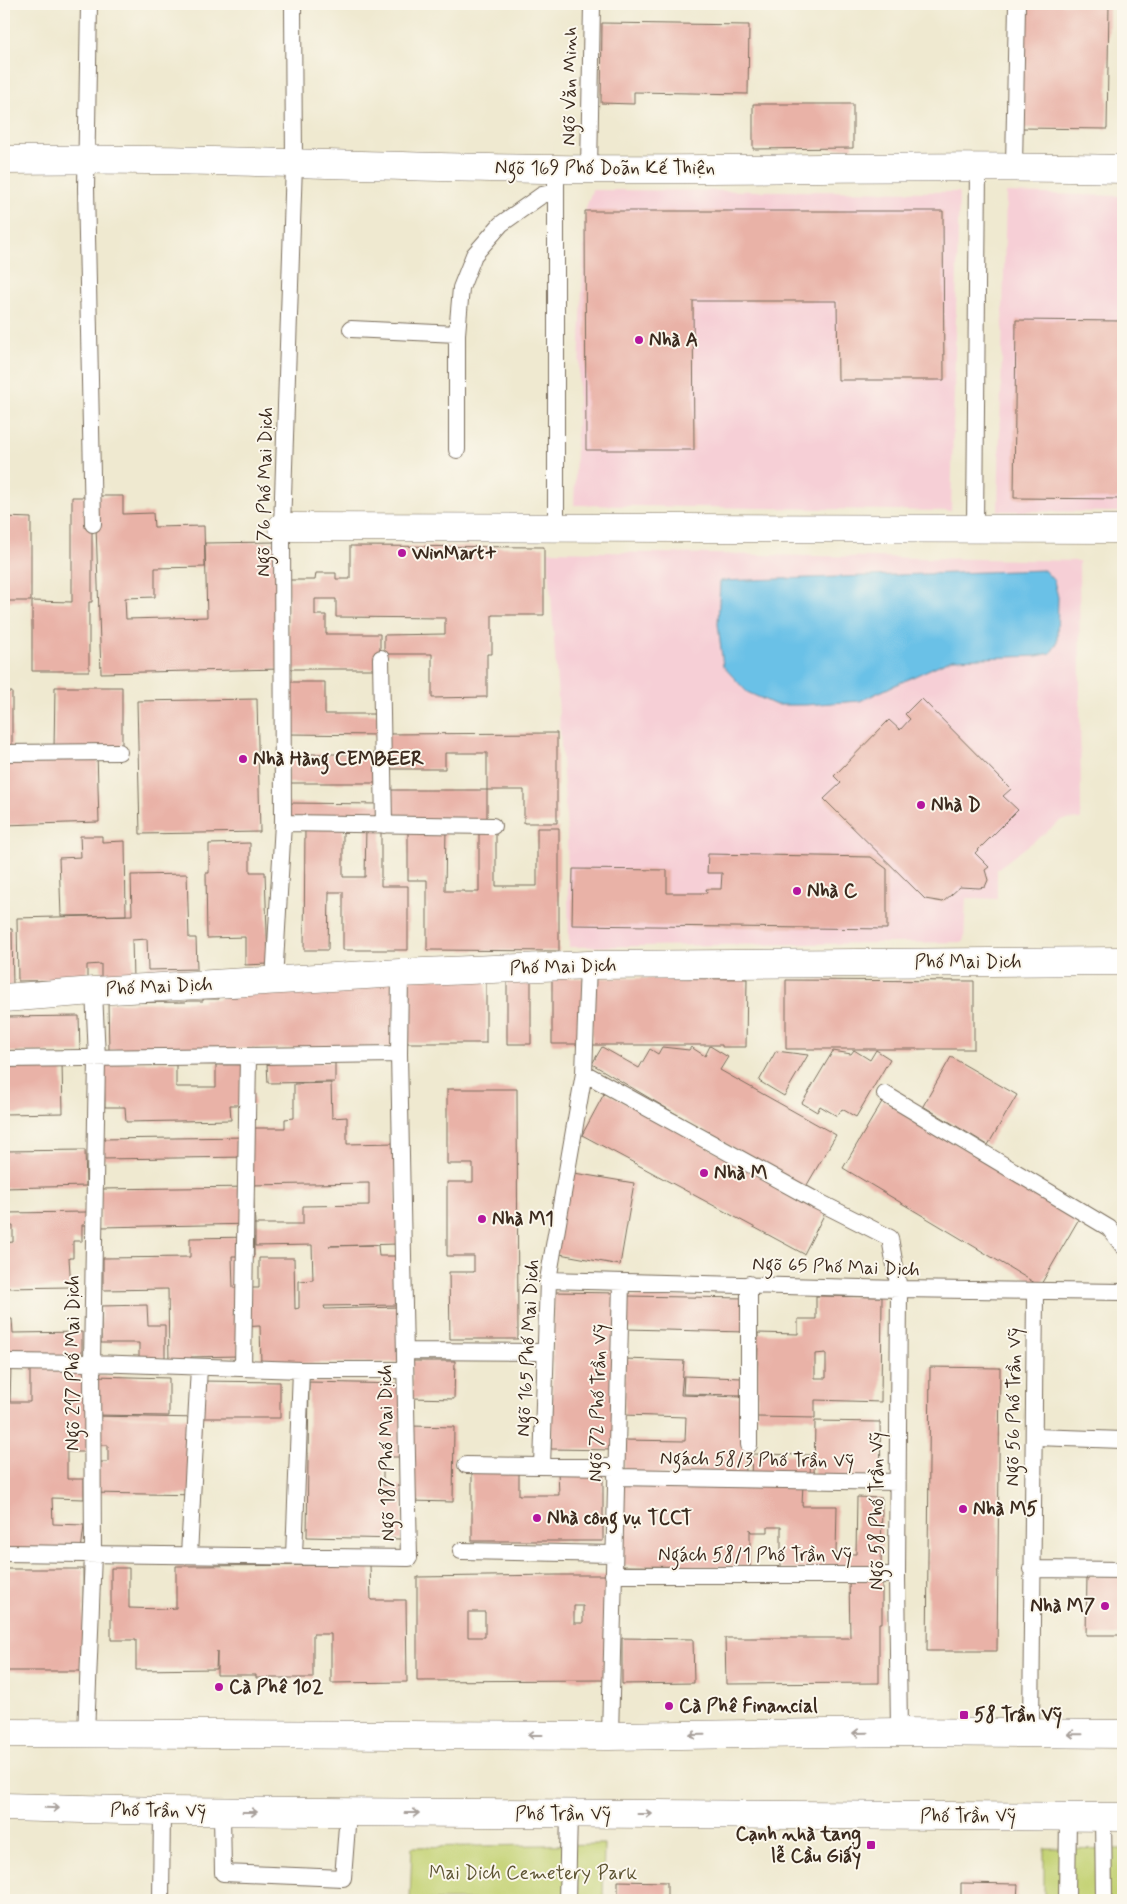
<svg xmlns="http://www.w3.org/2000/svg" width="1127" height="1904" font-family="Mynerve,sans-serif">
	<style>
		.built { fill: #f6cfd6 }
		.green { fill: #c3d172; stroke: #7f7e48 }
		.water { fill: #6ac1e7; stroke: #527682 }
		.building { fill: #e9b2a7; fill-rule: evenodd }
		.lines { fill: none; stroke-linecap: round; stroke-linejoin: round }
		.lane-casing { stroke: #7a6d5c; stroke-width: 18 }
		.street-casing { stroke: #7a6d5c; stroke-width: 29 }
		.secondary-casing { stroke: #7a6d5c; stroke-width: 29 }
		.lane { stroke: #fff; stroke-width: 16 }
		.street { stroke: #fff; stroke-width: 28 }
		.secondary { stroke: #fff; stroke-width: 28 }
		.oneway { stroke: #a79f9a }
		.poi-dot { fill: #b5179e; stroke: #fbf7ec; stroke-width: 2 }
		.labels { text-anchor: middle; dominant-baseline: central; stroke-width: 4; stroke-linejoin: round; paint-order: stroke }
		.street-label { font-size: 19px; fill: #3b2a1e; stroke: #fbf7ec }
		.poi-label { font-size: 19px; font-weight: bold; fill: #3b2a1e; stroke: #fbf7ec; text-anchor: start }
		.park-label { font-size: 19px; fill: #5d5433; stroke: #fbf7ec }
	</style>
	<rect width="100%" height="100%" fill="#fbf7ec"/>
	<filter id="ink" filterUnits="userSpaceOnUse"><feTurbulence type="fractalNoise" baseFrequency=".02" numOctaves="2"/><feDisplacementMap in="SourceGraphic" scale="10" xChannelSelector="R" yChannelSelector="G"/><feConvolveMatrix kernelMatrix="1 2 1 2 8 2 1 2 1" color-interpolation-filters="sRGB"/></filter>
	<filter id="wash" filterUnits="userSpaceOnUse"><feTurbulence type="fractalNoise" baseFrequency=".0096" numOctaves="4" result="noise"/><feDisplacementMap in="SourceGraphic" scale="20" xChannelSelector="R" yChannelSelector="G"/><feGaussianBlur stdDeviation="1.12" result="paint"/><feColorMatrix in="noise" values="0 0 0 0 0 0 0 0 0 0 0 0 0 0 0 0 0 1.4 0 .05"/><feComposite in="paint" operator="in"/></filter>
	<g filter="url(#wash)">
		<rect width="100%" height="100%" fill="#efe9d0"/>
		<path class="built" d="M592 190 959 192 951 511 574 505 585 211Z
			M1006 193 1123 196V512L998 511Z
			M548 551 1079 561 1081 819 1062 820 997 869V899L966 898 964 942 569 947 567 833Z"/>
		<path class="green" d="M604 1844 603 1900H410L412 1847Z
			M1044 1848 1123 1849V1900H1044Z"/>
		<path class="water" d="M1044 570 1054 581 1058 597 1057 643 1051 653 1037 656 952 659 860 701 805 705H776L747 692 723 666 718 624 720 581Z"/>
		<g id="blocks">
			<path class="building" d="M1022 4H1109L1107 129 1021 128Z
				M602 23 749 25 748 94 634 92V104L601 103Z
				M753 104H853V148L753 149Z
				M585 211H943L944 380H838L837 301H693L694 450H586Z
				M1016 320 1123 321V499L1014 498Z
				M95 496H123V514L153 513 154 527 204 526 205 567 155 568V597L125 598 126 619 207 617 205 543 275 542 281 669 101 673Z
				M72 497H92V602H89V671H32V601L72 602Z
				M4 517 31 518V601H4Z
				M350 546 544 547V615H492V654H487V697L432 698V654H384V635L445 634V618L336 617V599H315V615H326V634H380V669H289L288 580H315L316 573H336V579H350Z
				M288 682H325V714H380L381 735 288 734Z
				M55 687H122V750L54 749Z
				M4 692H12V749H4Z
				M921 698 1011 789 1003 796 1018 810 975 853 989 867 985 870 988 880 985 887 979 888 960 887 943 902 925 899 824 799 841 783 834 776 889 720 900 730 910 719 905 714Z
				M257 699 260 832 140 834 137 701Z
				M557 733V823H524V790H487V753H445V769H385L384 734Z
				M97 752 99 822 4 825V754Z
				M289 754H380L381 783H288Z
				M385 790H487V824H385Z
				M288 803 381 804V823H289Z
				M305 826H343V877H365L366 827H381V886H408V950H343V892H329L328 950H304Z
				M408 827H446L445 891H464V892H479V828L496 827V886H537V828H559V951L427 950V880H408Z
				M4 830H7V851H4Z
				M80 836H102V842L125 841 126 915 61 916 59 858 81 857Z
				M250 843V872H265L268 964 245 965V937L207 938 206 873H209V844Z
				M708 854 871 857 887 869V929L572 925 573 869 667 870V893H707L706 889H721L722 873H707Z
				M187 874 189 938H196L197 969 148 970 147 939 132 940 133 979 101 980V964L87 965V980L18 981 17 918 132 915 131 875Z
				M4 929H12L13 986 4 987Z
				M395 978 396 1047 109 1050 108 1003 186 1002V1001H203V999H219V997H237V994Z
				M407 978H486V1043H407Z
				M507 978H531V1044H507Z
				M552 978H583V1044H552Z
				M592 978 747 979 746 1047H722V1045H592Z
				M786 980 974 981V1049H786Z
				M79 1016 80 1052H4V1017Z
				M710 1046 728 1057 720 1070 836 1135 804 1190 592 1064 602 1047 639 1068 650 1049 658 1054 662 1047 689 1050 691 1047 705 1056Z
				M854 1050 870 1060 876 1050 890 1059 856 1117 842 1109 837 1116 820 1106 817 1112 802 1103 833 1051 851 1054Z
				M776 1051 808 1055 784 1096 759 1081Z
				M951 1057 1017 1095 988 1145 923 1106Z
				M62 1062 63 1113 4 1114V1063Z
				M176 1062V1087H216V1064L248 1063 255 1105H230L231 1120 126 1122 125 1107H105L104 1063Z
				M335 1062V1082L268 1083 267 1064Z
				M331 1083 332 1118 347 1117V1144L396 1143 397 1244 329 1246 378 1245 379 1256H399V1305L324 1306 325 1309 398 1307 399 1362 261 1364 260 1326 238 1327V1356L191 1357V1364H169L168 1289 103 1290V1258L190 1257V1238L254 1237V1256H232L233 1288H259V1258H294L295 1309 299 1308V1281L313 1280 312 1245 255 1246V1224L101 1227 100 1189 253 1187 255 1224H303V1206L369 1205V1183L249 1185V1157L101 1159 100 1139 248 1137V1128H285V1119L294 1118V1084Z
				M447 1089H517L518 1339H450L449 1272H474V1256H447V1182H473V1164H447Z
				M605 1092 826 1211 804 1254 582 1135Z
				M883 1100 1080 1217 1040 1286 843 1168Z
				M85 1150 86 1186 4 1188V1151Z
				M568 1172 634 1183 620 1265 554 1253Z
				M87 1212V1225H82V1241H73V1258H69L71 1287 4 1288V1243L13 1242V1226H4V1213Z
				M554 1292 619 1293 615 1450 551 1449Z
				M626 1296 746 1298 745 1332 626 1329Z
				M816 1296 882 1297 881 1402 815 1400V1418L757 1417 758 1333 798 1334V1319H816ZM826 1353V1378H815V1354Z
				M147 1305 148 1325H165V1358L139 1359V1343H101V1306Z
				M4 1319H12L13 1333 82 1332V1356L4 1357Z
				M625 1359 684 1361 681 1395 744 1397 746 1476 624 1474V1440L685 1441 686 1417 624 1415Z
				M412 1361H455L454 1399 412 1398Z
				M4 1367H11L10 1402H30V1367L90 1368 89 1452H67V1479H84V1499L52 1498 53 1524 84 1525 81 1551 4 1550Z
				M930 1367 1000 1368 997 1651H927Z
				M94 1376 169 1378V1416L93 1415Z
				M684 1376 742 1378V1395L683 1394Z
				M201 1381 280 1382V1418H200Z
				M309 1382 402 1384 401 1457H383V1485L403 1486 401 1539 307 1537Z
				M94 1416 200 1418 199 1495 93 1493 94 1462H108V1445H93Z
				M815 1421 880 1422 881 1478 814 1476Z
				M411 1426 454 1427 453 1502 410 1501Z
				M752 1454 811 1455 810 1476H751Z
				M472 1470H519V1495H559L558 1471H603V1541H472Z
				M621 1480 803 1483 802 1506H837L836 1554H856L857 1497 882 1498 881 1570 781 1569V1527H768V1532H751L750 1529V1567L619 1566Z
				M370 1565 371 1600H406L407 1682 331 1683V1634H313V1678H256V1675H217V1651L216 1669 136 1670V1640H111V1568H129V1608L163 1609 176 1608V1566Z
				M4 1569H83L84 1671H4Z
				M555 1575H608L605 1680 417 1681V1577ZM574 1606H583V1623H574ZM468 1612H485V1637H468Z
				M1087 1576H1123V1635H1086Z
				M882 1577V1623H879V1683L726 1684 725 1638H850L849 1578Z
				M622 1638 693 1639 694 1683 622 1684Z
				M618 1881 667 1882V1900H618Z
				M961 1883 1018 1884 1017 1900H961Z"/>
		</g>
	</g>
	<g filter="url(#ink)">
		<use href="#blocks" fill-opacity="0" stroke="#7a6d5c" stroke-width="1"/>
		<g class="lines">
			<g class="lane-casing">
				<path id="lane" d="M89 4 86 188 93 524
					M1014 166 1017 4
					M589 169 592 4
					M351 329 457 334
					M457 450V334L461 288 474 255 501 224 542 195 556 192
					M975 528 978 167
					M556 529V169
					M381 658 384 825
					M4 753 119 752
					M283 823 493 826
					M274 981 283 823 282 527 294 164 293 4
					M4 1059 399 1054
					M584 1073 815 1200 890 1238 899 1289 897 1575 899 1732
					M885 1094 1109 1228 1123 1246
					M548 1280 899 1289 1123 1292
					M749 1284V1445
					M405 1351 544 1352
					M4 1362 92 1363 301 1370H405
					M243 1368 248 1056
					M1035 1437 1123 1440
					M466 1465 616 1467
					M542 1466 548 1280 584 1073 588 965
					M616 1477 897 1482
					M461 1551 613 1554
					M4 1553 409 1558 399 1054 400 973
					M189 1555 199 1367
					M294 1556 301 1370
					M1031 1569 1123 1570
					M613 1575H897
					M1031 1733C1031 1586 1035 1439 1035 1291
					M86 1734 93 1554 92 1363 97 1058 94 991
					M610 1736 621 1282
					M222 1812 223 1873 343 1878 348 1813
					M1103 1817 1104 1900
					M161 1900 162 1811
					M567 1900 569 1814
					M1067 1900 1068 1816"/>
			</g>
			<g class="street-casing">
				<path id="street" d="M4 160C187 157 371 167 555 169 744 171 934 164 1123 169
					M282 527 1123 529
					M4 998 94 991 400 973 588 965 1123 961"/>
			</g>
			<g class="secondary-casing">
				<path id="secondary" d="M4 1733 610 1736 899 1732 1123 1734
					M4 1807 162 1811 1123 1817"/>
			</g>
			<use href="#lane" class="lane"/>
			<use href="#street" class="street"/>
			<use href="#secondary" class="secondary"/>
		</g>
		<defs><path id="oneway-shaft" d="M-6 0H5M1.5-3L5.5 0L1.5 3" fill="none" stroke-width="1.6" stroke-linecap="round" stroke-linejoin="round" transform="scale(1.25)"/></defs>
		<g class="oneway">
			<use href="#oneway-shaft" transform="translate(860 1733) rotate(179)"/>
			<use href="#oneway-shaft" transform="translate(1075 1734) rotate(-179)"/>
			<use href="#oneway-shaft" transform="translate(535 1735) rotate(-180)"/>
			<use href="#oneway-shaft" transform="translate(697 1735) rotate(179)"/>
			<use href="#oneway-shaft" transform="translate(52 1808) rotate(2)"/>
			<use href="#oneway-shaft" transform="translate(250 1812)"/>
			<use href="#oneway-shaft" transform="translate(412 1813)"/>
			<use href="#oneway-shaft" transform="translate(645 1814)"/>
		</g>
	</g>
	<g class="poi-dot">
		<circle cx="639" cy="340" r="5"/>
		<circle cx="402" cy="553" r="5"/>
		<circle cx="243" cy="759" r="5"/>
		<circle cx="921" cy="805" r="5"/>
		<circle cx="797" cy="891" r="5"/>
		<circle cx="704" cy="1173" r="5"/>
		<circle cx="482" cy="1219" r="5"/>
		<circle cx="963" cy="1509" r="5"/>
		<circle cx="537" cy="1518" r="5"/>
		<circle cx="1105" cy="1606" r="5"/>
		<circle cx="219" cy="1687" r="5"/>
		<circle cx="669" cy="1706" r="5"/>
		<rect x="959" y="1710" width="10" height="10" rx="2.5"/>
		<rect x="866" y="1840" width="10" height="10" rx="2.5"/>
	</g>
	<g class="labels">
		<g class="street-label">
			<text transform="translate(570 86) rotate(-89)">Ngõ Văn Minh</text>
			<text x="605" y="168">Ngõ 169 Phố Doãn Kế Thiện</text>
			<text transform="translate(265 492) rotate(-89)">Ngõ 76 Phố Mai Dịch</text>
			<text x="968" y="962">Phố Mai Dịch</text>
			<text transform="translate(563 967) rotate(-2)">Phố Mai Dịch</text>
			<text transform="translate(159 987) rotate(-3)">Phố Mai Dịch</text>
			<text transform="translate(836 1267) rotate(2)">Ngõ 65 Phố Mai Dịch</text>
			<text transform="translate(528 1348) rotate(-87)">Ngõ 165 Phố Mai Dịch</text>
			<text transform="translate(73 1363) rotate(-90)">Ngõ 217 Phố Mai Dịch</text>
			<text transform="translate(598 1403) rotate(-88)">Ngõ 72 Phố Trần Vỹ</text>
			<text transform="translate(1014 1407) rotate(-89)">Ngõ 56 Phố Trần Vỹ</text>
			<text transform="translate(387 1453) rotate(-91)">Ngõ 187 Phố Mai Dịch</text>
			<text transform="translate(757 1460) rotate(1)">Ngách 58/3 Phố Trần Vỹ</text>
			<text transform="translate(877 1511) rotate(-90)">Ngõ 58 Phố Trần Vỹ</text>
			<text x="755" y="1555">Ngách 58/1 Phố Trần Vỹ</text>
			<text transform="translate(158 1811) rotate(1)">Phố Trần Vỹ</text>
			<text x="563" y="1814">Phố Trần Vỹ</text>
			<text x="968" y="1816">Phố Trần Vỹ</text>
		</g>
		<g class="poi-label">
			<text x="649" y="340">Nhà A</text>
			<text x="412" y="553">WinMart+</text>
			<text x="253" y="759">Nhà Hàng CEMBEER</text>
			<text x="931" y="805">Nhà D</text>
			<text x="807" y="891">Nhà C</text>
			<text x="714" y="1173">Nhà M</text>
			<text x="492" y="1219">Nhà M1</text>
			<text x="973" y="1509">Nhà M5</text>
			<text x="547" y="1518">Nhà công vụ TCCT</text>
			<text x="1095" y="1606" text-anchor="end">Nhà M7</text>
			<text x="229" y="1687">Cà Phê 102</text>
			<text x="679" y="1706">Cà Phê Financial</text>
			<text x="974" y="1715">58 Trần Vỹ</text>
			<text x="861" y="1834" text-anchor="end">Cạnh nhà tang<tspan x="861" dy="22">lễ Cầu Giấy</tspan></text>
		</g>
		<g class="park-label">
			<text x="533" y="1873">Mai Dich Cemetery Park</text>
		</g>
	</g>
	<rect width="1127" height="1904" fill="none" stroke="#fbf7ec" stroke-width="20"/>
</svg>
